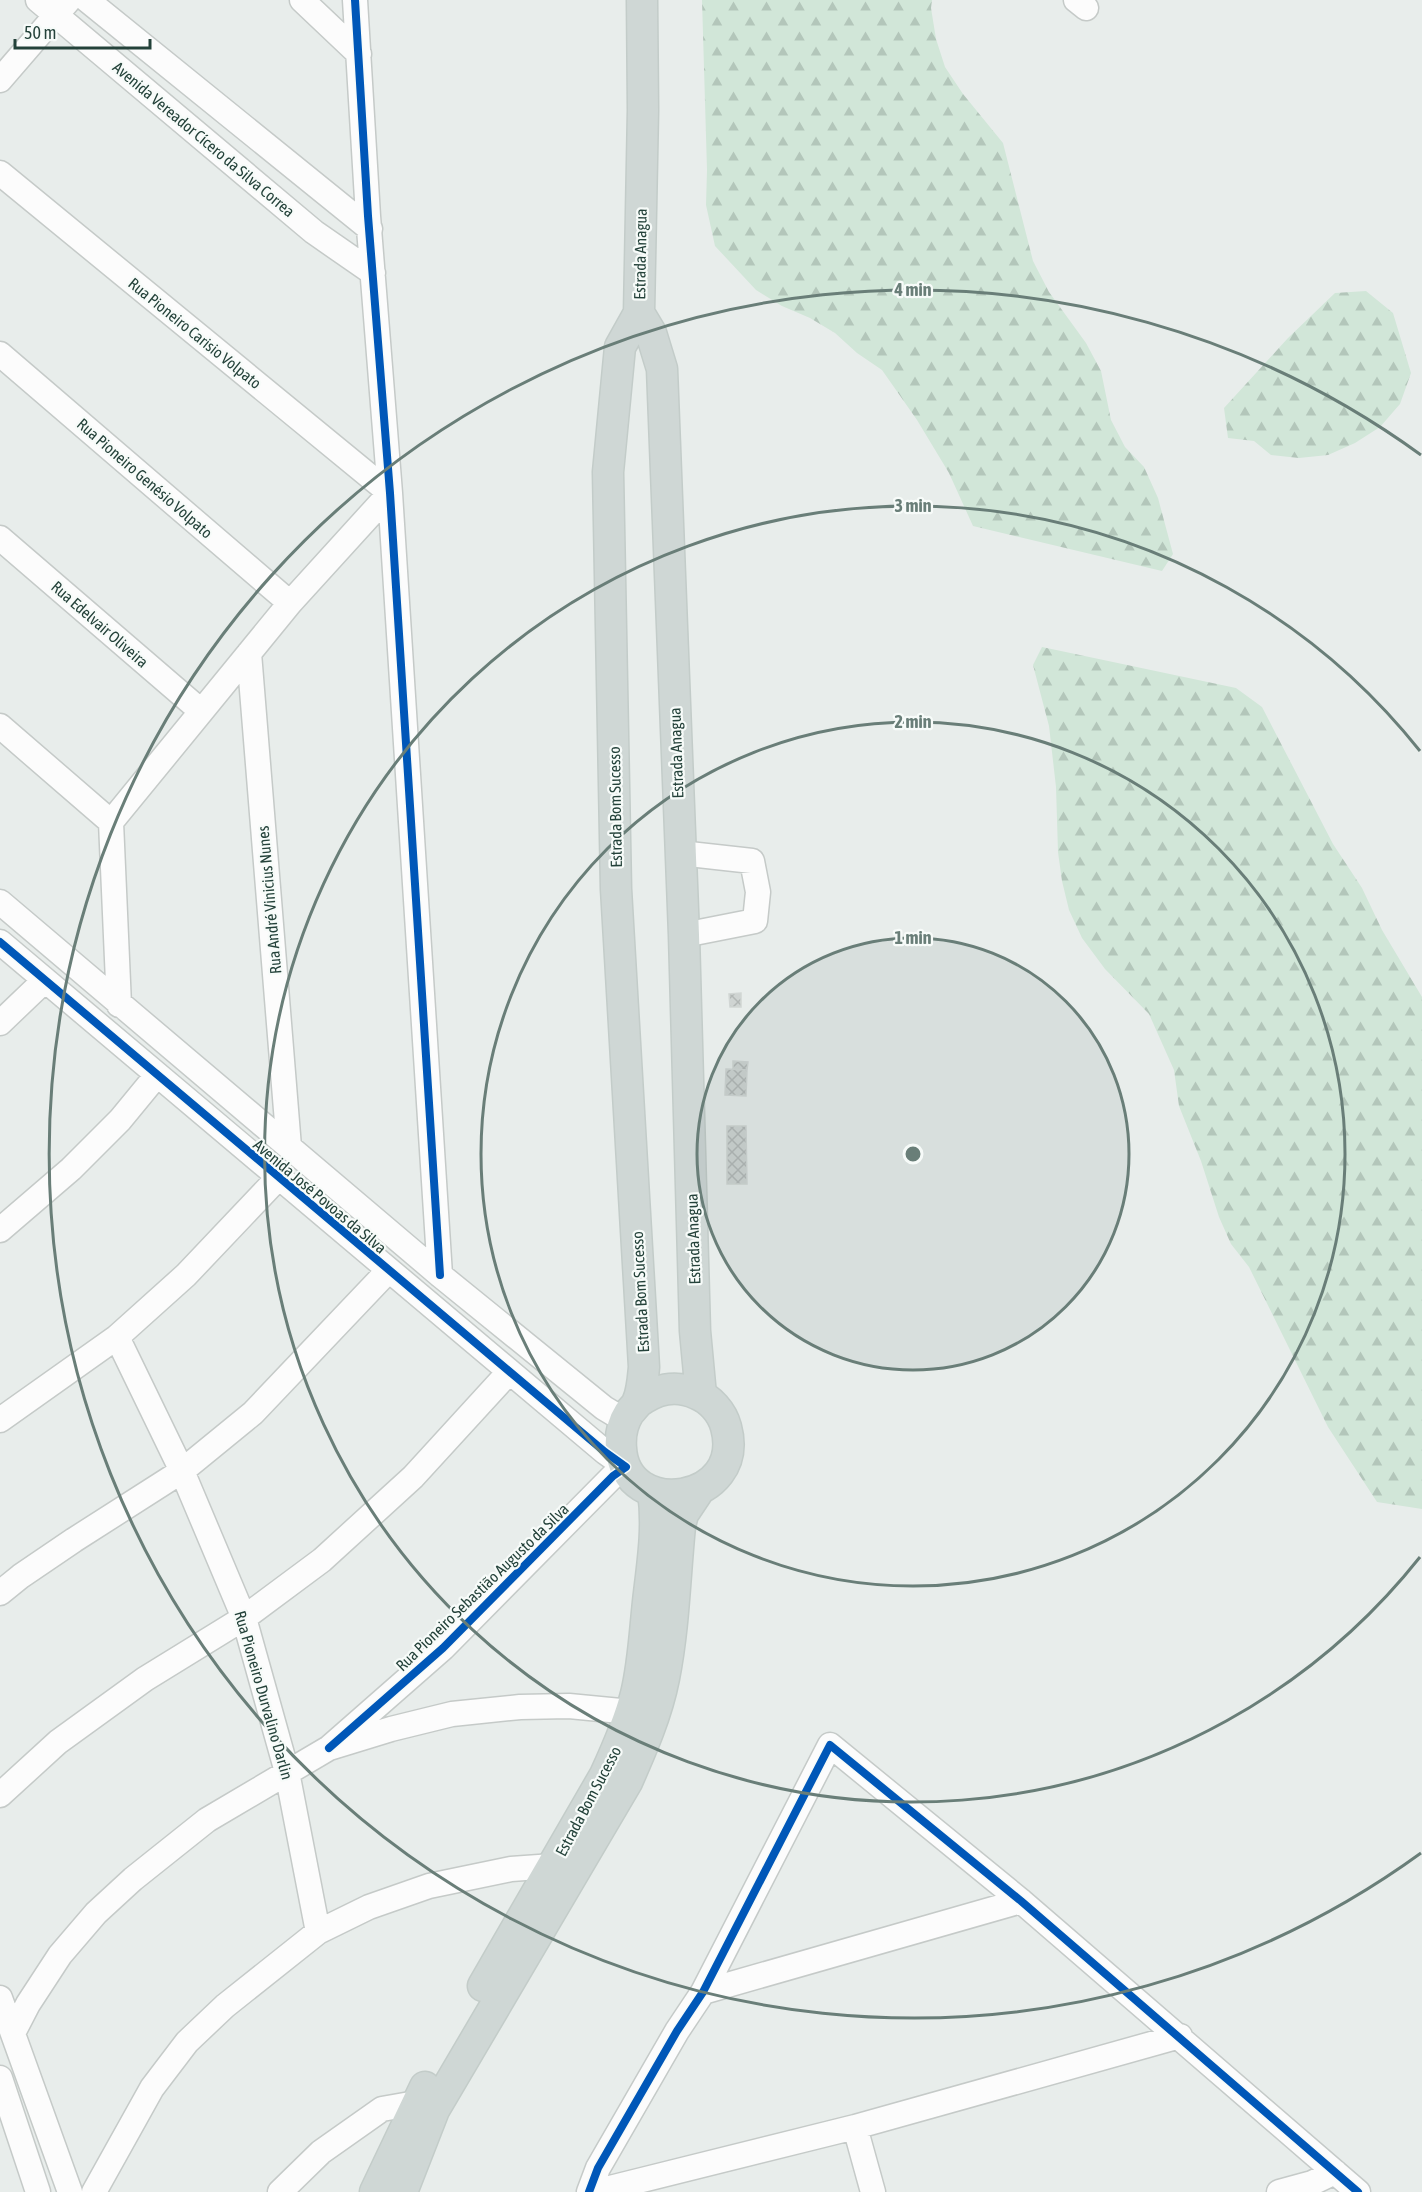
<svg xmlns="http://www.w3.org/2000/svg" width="1422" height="2192" font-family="'Asap Condensed',sans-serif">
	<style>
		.forest { fill: url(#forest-firs) }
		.building { fill: url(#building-cross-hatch); stroke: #d1d6d4; stroke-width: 1.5 }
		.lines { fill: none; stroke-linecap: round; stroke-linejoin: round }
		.minor-casing { stroke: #c5cac8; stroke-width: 27 }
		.major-casing { stroke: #c3ccc9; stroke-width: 33 }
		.minor { stroke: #fcfcfc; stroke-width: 24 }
		.major { stroke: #cfd7d5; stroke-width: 30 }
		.cycleway-casing { stroke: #f7fbf9; stroke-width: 11 }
		.cycleway { stroke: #0057b8; stroke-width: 8 }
		.ring { fill: none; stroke: #697e78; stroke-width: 3 }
		.labels { text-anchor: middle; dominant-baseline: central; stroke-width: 4.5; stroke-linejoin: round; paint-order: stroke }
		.street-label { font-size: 16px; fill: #24423a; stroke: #f7fbf9 }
		.centre { fill: #697e78; stroke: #f7fbf9; stroke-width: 3 }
		.ring-label { font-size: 18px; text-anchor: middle; font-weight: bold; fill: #697e78; stroke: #f7fbf9; stroke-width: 4.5; stroke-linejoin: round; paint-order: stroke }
	</style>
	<defs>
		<pattern id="forest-firs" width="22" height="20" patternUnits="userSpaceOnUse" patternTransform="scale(1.5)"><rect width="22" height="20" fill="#d1e6d8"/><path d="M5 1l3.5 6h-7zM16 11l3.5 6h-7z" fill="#b3c6ba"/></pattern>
		<pattern id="building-cross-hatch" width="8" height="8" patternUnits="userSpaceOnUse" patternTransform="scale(1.5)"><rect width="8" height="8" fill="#cfd4d2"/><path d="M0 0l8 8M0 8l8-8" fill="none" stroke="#b2b7b5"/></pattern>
	</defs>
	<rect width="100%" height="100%" fill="#e8edeb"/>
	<path class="forest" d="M702 0H932L931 8 936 39 945 67 963 94 1003 143 1033 261 1049 292 1086 343 1101 371 1111 420 1125 447 1144 467 1158 498 1173 554 1162 571 973 526 949 473 917 420 882 370 857 353 835 333 810 318 782 306 756 290 715 246 706 205 707 170Z
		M1366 291 1393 313 1411 373 1400 404 1380 427 1355 443 1328 455 1299 458 1271 455 1254 441 1228 438 1224 408 1288 338 1335 293Z
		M1042 647 1236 688 1262 707 1333 844 1362 888 1382 930 1422 997V1509L1377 1502 1328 1427 1249 1267 1231 1244 1219 1217 1201 1161 1179 1106 1174 1070 1149 1014 1105 969 1082 938 1069 910 1062 881 1058 852 1056 787 1049 726 1033 665Z"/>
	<path class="building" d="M741 993V1007H730L729 994Z
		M733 1061 748 1062 747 1070 733 1069Z
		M726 1069 747 1070 746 1096 725 1095Z
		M727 1126H746L747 1184H727Z"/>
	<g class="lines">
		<g class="minor-casing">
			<path id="minor" d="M38 0 314 232 373 273
				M87 0 370 229
				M302 0 359 54
				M355 0 368 216 390 493 440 1275
				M1076 0 1086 8
				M0 80 69 0
				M0 173 390 493 290 603 111 822
				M0 354 290 603
				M0 538 201 711
				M249 653 289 1147
				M0 726 111 822 119 1005
				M680 853 752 861 758 892 755 921 684 935
				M0 902 440 1275 604 1408 614 1414 626 1418
				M0 942 605 1452 626 1467 613 1476 443 1648 329 1748
				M0 1023 45 980
				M0 1230 71 1169 120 1120 157 1075
				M117 1337 182 1471 244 1618 287 1772 318 1932
				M0 1420 117 1337 186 1275 278 1178
				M0 1593 21 1576 74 1540 182 1471 253 1413 388 1271
				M0 1795 58 1742 145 1679 244 1618 322 1560 413 1477 509 1372
				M703 1992 1021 1901
				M0 1998 70 2192
				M13 2033 28 2004 60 1955 96 1913 133 1879 207 1820 329 1748 391 1729 452 1714 520 1707 569 1706 631 1712
				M0 2078 38 2192
				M855 2127 873 2192
				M94 2192 152 2088 187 2042 225 2006 318 1932 369 1907 429 1886 511 1869 553 1866
				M280 2192 321 2152 382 2109 416 2103 429 2108
				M589 2192 598 2168 677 2031 703 1992 830 1745 1021 1901 1358 2192
				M594 2192 855 2127 1180 2036
				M1279 2192 1312 2183 1335 2172"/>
		</g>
		<g class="major-casing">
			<path id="major" d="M642 0 643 110 639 313 651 333 662 369 684 935 695 1331 701 1395
				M637 1403C656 1389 675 1384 697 1394 710 1399 722 1412 726 1427 747 1504 625 1521 621 1448 620 1436 622 1424 629 1413 631 1410 635 1407 637 1403 642 1393 643 1378 644 1367L616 889 608 472 620 347 639 313
				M483 1986 605 1775C617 1749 629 1722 636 1694 644 1662 645 1625 649 1593 653 1560 658 1525 653 1492
				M375 2192 425 2087
				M402 2192 434 2110 627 1782C642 1748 657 1714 664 1678 674 1628 675 1576 680 1526L683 1514 699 1490"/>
		</g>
		<use href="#minor" class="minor"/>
		<use href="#major" class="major"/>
		<g class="cycleway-casing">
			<path id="cycleway" d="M355 0 368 216 390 493 440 1275
				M0 942 605 1452 626 1467 613 1476 443 1648 329 1748
				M589 2192 598 2168 677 2031 703 1992 830 1745 1021 1901 1358 2192"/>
		</g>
		<use href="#cycleway" class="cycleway"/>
	</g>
	<circle cx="913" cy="1154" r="216" fill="#697e78" fill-opacity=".12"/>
	<g class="ring">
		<circle cx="913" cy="1154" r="216"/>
		<circle cx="913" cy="1154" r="432"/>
		<path d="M1420 1557A648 648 0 1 1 1420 751"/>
		<path d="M1421 1853A864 864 0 1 1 1421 455"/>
	</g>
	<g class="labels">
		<g class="street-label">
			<text transform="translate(204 139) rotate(40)">Avenida Vereador Cícero da Silva Correa</text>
			<text transform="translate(640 254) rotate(-89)">Estrada Anagua</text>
			<text transform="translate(195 333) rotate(39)">Rua Pioneiro Carisio Volpato</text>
			<text transform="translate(145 478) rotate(41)">Rua Pioneiro Genésio Volpato</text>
			<text transform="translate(100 624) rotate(41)">Rua Edelvair Oliveira</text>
			<text transform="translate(676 753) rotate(-92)">Estrada Anagua</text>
			<text transform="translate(615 807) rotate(-91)">Estrada Bom Sucesso</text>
			<text transform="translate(269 900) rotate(-95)">Rua André Vinicius Nunes</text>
			<text transform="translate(320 1196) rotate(40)">Avenida José Povoas da Silva</text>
			<text transform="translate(693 1239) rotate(-92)">Estrada Anagua</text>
			<text transform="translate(640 1292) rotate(-93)">Estrada Bom Sucesso</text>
			<text transform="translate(482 1587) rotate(-44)">Rua Pioneiro Sebastião Augusto da Silva</text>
			<text transform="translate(264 1695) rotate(74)">Rua Pioneiro Durvalino Darlin</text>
			<text transform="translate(588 1801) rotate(-62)">Estrada Bom Sucesso</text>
		</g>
	</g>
	<circle cx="913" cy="1154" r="9" class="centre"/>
	<g class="ring-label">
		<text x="913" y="296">4 min</text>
		<text x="913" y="512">3 min</text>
		<text x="913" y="728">2 min</text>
		<text x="913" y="944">1 min</text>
	</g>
	<path d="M15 39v9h135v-9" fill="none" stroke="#24423a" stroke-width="3"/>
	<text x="24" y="39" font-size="18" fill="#24423a" stroke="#f7fbf9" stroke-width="4.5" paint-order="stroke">50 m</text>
</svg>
